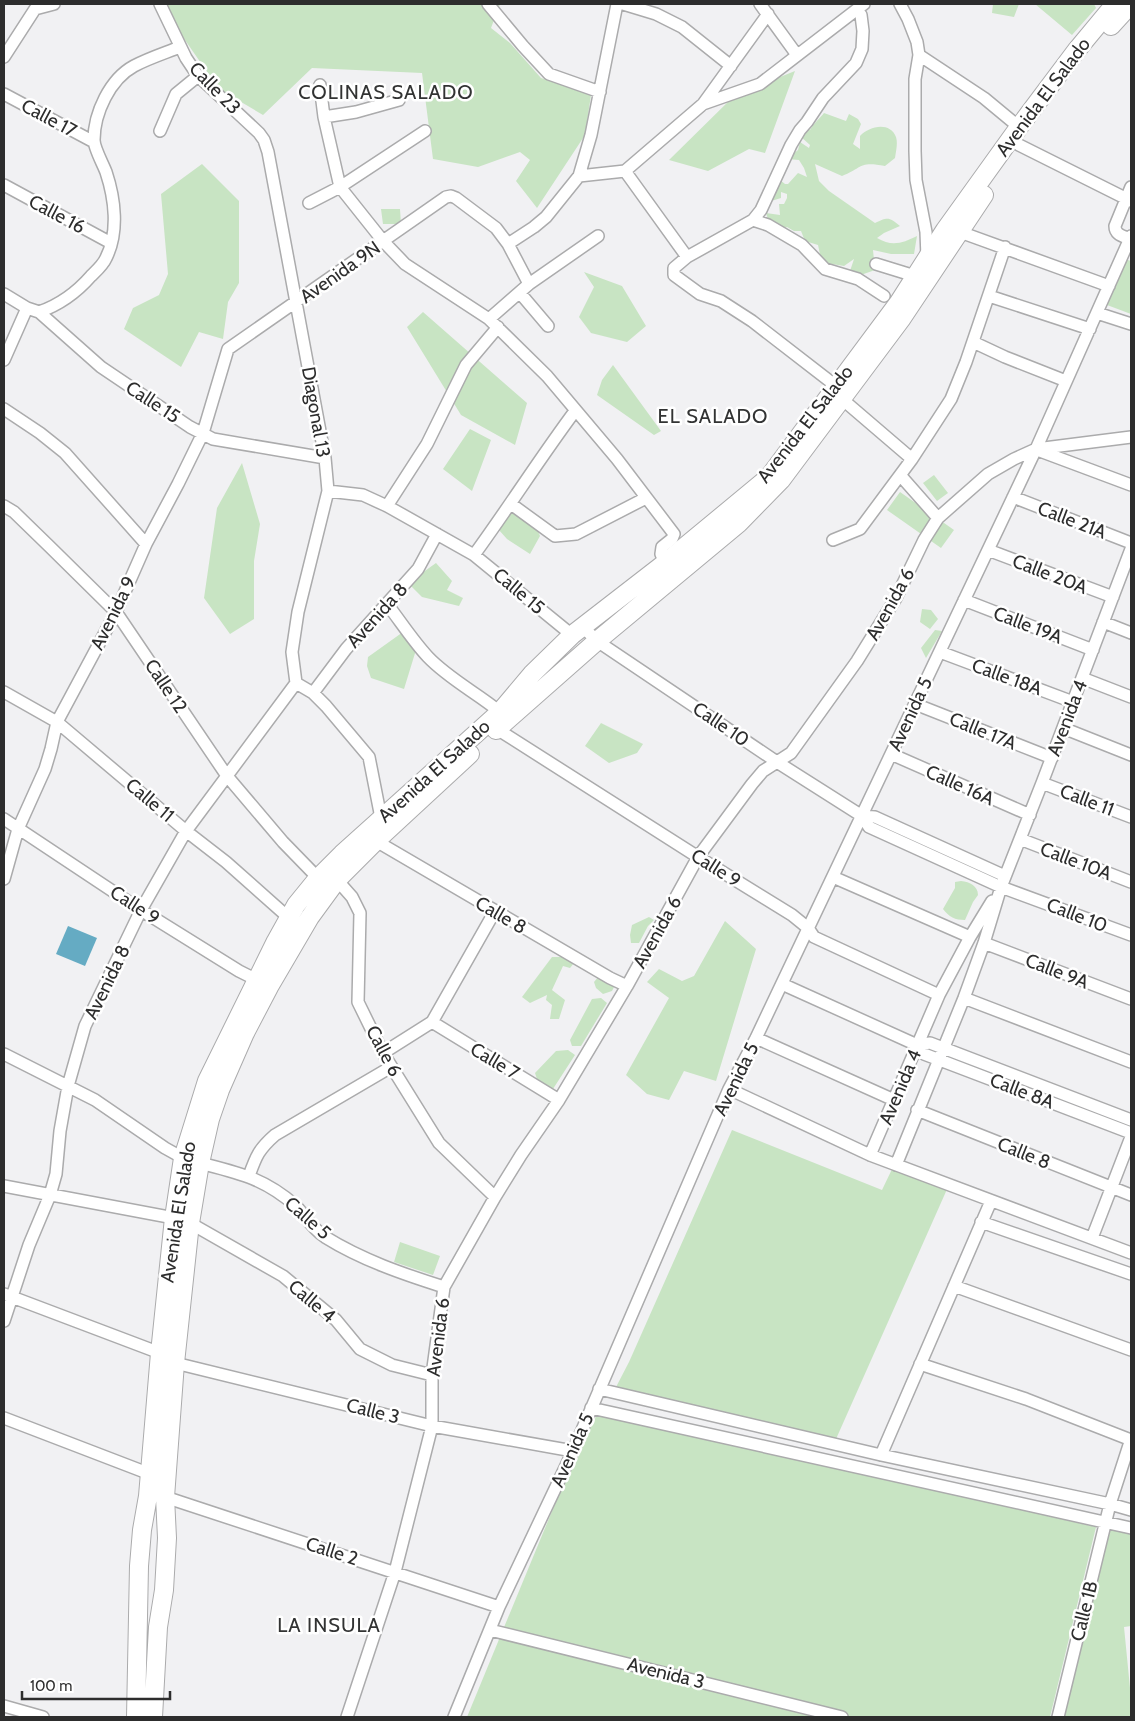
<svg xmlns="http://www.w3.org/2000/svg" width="1135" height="1721" font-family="Cabin,sans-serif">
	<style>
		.green { fill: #c8e4c3 }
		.water { fill: #65abc3 }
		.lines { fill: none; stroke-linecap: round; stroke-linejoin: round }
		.street-casing { stroke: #ababac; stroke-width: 14 }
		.primary-casing { stroke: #ababac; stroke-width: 20 }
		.street { stroke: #fff; stroke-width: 11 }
		.primary { stroke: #fff; stroke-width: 18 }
		.labels { text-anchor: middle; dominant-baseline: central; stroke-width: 5; stroke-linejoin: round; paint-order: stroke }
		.street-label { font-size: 19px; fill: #2d2d2d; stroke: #fff }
		.neighbourhood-label { font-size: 20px; letter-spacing: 1px; fill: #323333; stroke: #fff }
	</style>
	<rect width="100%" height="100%" fill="#f1f1f3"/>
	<path class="green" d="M165 4H500L491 28 510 43 541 78 591 95 585 135 537 208 516 181 530 160 520 152 478 167 433 159 422 73 312 68 263 115 219 89 178 30Z
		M993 4H1019L1014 17 992 13Z
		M1035 4H1094L1096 8 1072 35Z
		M795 71 765 153 749 149 708 171 669 160 735 95Z
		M824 113 846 121 849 114 858 119 861 124 853 144 860 149V136C869 126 890 121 896 137 898 143 896 151 895 158L885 166C858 161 863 168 842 176L815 164 819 181 829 191 875 223C888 217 889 217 900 226L884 233 877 238C892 247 903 243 917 236L914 254H891L873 250 875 270 858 276 850 271 854 259 844 266 826 263 821 259 818 245 805 241 801 231H794L787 227 778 231 768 219 766 213 780 215 779 204H784L787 198V194L781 192V198L768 202 780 180 785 184H788L798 173 807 177 804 168 799 160 787 159 798 150 800 142 809 148 810 145 801 137 805 127 810 130C814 123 819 119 824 113Z
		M202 164 239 201V283L228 302 223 339 199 332 181 367 124 329 133 308 159 295 168 274 161 194Z
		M381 209H400L401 224H383Z
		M1125 259 1131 261V314L1107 305Z
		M584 272 622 286 646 326 627 342 591 333 579 317 594 287Z
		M423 312 527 403 515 445 461 415 407 327Z
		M613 365 661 431 654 435 597 395 602 380Z
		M470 429 491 440 472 491 443 469Z
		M242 463 260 524 254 561V619L230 634 204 598 217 508Z
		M934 475 948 493 937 501 923 483Z
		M900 492 954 530 941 548 887 510Z
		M514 508 534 522 540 536 530 554 507 539 498 529Z
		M436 563 452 581 447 590 463 598 459 606 422 597 408 583Z
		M922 609 931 610 938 619 930 629 920 622Z
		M935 630 942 631 926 658 921 648Z
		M403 632 416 650 404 689 371 678 367 666 368 657Z
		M601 723 643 744 637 753 609 763 585 746Z
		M961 881C970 882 978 886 978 895L973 902 965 920C955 920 949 917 943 909L955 888V882Z
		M649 917 654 920 648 926 639 943H631L630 935 632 925Z
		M725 921 756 949 716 1081 684 1071 669 1100 647 1094 626 1075 669 998 647 982 659 969 682 981 694 976Z
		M552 957H566L574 963 570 968 563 966 552 990 565 1000 559 1019H550L552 1005 546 1000 547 995 530 1003 522 997Z
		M599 976 615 985 612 991 603 994 596 988 594 982Z
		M601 998 607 1003 581 1046H572L570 1040 592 999Z
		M568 1050 575 1055 551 1092 539 1085 535 1073 556 1051Z
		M732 1130 882 1190 894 1165 948 1187 836 1439 615 1389 629 1362Z
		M400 1242 440 1256 433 1275 394 1262Z
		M598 1413 1096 1527 1050 1717H467L576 1453Z
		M1110 1526 1131 1531V1626L1124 1627 1131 1698V1717H1063Z"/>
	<path class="water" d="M68 926 97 938 85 966 56 954Z"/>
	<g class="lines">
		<g class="street-casing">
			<path id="street" d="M160 4 186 58 198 76 259 133 264 140 268 152 325 458 328 491 298 612 292 652 296 683
				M488 4 523 46 549 74 600 92
				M623 4 656 14 682 27 731 66
				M760 4 797 55
				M900 4 908 19 917 42 919 55 915 79V151L916 180 926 232 927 257
				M919 55 984 98 1019 127
				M4 57 35 9 54 4
				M320 85 324 117 340 187 383 241 405 264 489 319 547 376 617 459 674 534 672 539 662 547 661 554 665 563
				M4 94 94 142
				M703 104 768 14
				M324 117 356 112 399 100
				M160 131 176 94 198 76
				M1019 145 1131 201
				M625 171 687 257
				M579 176 591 135 617 4
				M4 185 111 243
				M309 203 340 187 425 131
				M753 220 768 225 802 245 825 269 858 279 884 296
				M960 232 1109 286
				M1130 239C1123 236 1115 235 1115 226L1131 187
				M508 244 534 227 546 217 579 176 625 171 703 104 760 84 864 4
				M876 264 915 276
				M520 293 548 326
				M4 294 27 308 39 312 101 367 190 427 213 439 325 458
				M989 296 1090 329
				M39 312C59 305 77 292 91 276 96 271 103 265 106 258 119 232 115 199 106 172 103 164 94 148 94 140 94 113 110 79 134 66 149 58 165 53 180 47
				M1097 313 1131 324
				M489 319 529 284 598 236
				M973 342 1005 357 1066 381
				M4 360 27 308
				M836 386 752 321 721 301 700 294 674 275V268L687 257 753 220 761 210 791 145 800 130 807 122 823 98 856 63 862 49 863 31 861 15 857 10
				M842 399 912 459
				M4 409 40 433 65 453 146 544
				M1040 451 1131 485
				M900 475 938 518
				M328 491 363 495 387 506 474 555 572 635
				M1013 497 1131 543
				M511 504 555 536 576 534 646 498
				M4 506 14 512 49 546 116 612 227 776 283 842 318 878
				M387 506 427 444 466 365 498 327
				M833 540 860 529 912 459 951 399 966 362 1005 247
				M988 550 1113 597
				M474 555C509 507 540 458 575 411
				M964 600 1093 650
				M387 604C401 622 413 641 428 657 449 679 477 693 500 712
				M1103 622 1131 633
				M583 627 597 641 777 762 862 816 869 827 1001 887 1131 935
				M940 652 1073 702
				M1082 678 1131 697
				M296 683 313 693 326 706 369 757 381 818
				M4 692 57 722 186 831 226 862 289 918
				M313 693 346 649 418 569 437 534
				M915 704 1052 758
				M1063 728 1131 755
				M497 729 698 857 792 915 808 928 814 937 939 995
				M891 754 1030 815
				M1042 783 1131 817
				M862 816 875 817 1005 876
				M4 819 141 910 239 971 261 982
				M1020 839 1131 882
				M376 841 610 978 627 986
				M833 877 970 937
				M4 879 18 829 45 769 51 749 57 722 116 612 146 544 178 484 203 433 228 349 446 197 451 196 456 198 496 228 508 244 529 284
				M337 880 352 897 360 913 358 1002 383 1053 439 1143 495 1197
				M984 943 1131 999
				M782 984 917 1045 924 1054 1131 1133
				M964 998 1131 1062
				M432 1022 559 1100
				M756 1038 894 1100
				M917 1045 930 1043 1131 1120
				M383 1053 432 1022 495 911
				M4 1054 95 1100 165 1148 183 1158
				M729 1089 870 1155 1131 1253
				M917 1110 1131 1195
				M870 1155 939 995 970 937 992 901
				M200 1163C239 1173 264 1178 296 1206 305 1216 313 1229 325 1237 362 1260 403 1274 444 1287
				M896 1165 964 998 984 943 1001 887 1042 783 1131 549
				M249 1176C256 1156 259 1149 275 1135L391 1067
				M4 1186 174 1218
				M981 1222 1131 1274
				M190 1223 283 1276 336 1320 360 1349 392 1365 432 1375
				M1092 1238 1131 1137
				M954 1286 1131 1350
				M4 1294 160 1353
				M4 1321 29 1245 50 1195 56 1174 60 1131 68 1086 85 1026 141 910 186 831 296 683
				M175 1363 432 1426 573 1451
				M920 1364 1026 1399 1131 1440
				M599 1389 881 1455 1110 1504 1131 1510
				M591 1408 1131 1528
				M4 1418 150 1474
				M881 1455 991 1201
				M165 1497 499 1607
				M490 1630 842 1717
				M4 1706 43 1717
				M347 1717 395 1572 432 1426V1375L444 1287 495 1197 521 1155 559 1100 627 986 698 857 752 784 763 771 791 753 857 661 896 598 924 540 938 518 988 474 1014 459 1036 449 1131 437
				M454 1717 499 1607 573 1451 729 1089 756 1038 1036 449 1131 236
				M1058 1717 1110 1504 1131 1439"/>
		</g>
		<g class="primary-casing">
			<path id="primary" d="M1111 26 1131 4
				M496 730 597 641 739 523 781 480 902 318 984 195
				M136 1717 139 1566 142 1530 148 1496 160 1353 174 1218 183 1158 207 1081 276 941 296 905 318 878 342 854 500 712 532 674 572 635 665 563 769 477 899 302 945 230 1019 127 1076 51 1115 4
				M153 1717 158 1627 164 1590 167 1538 165 1497 175 1363 190 1223 200 1163 210 1119 220 1090 245 1033 269 987 310 917 337 880 376 841 470 754"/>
		</g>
		<use href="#street" class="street"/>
		<use href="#primary" class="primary"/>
	</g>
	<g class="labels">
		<g class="street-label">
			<text transform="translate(215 88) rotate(46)">Calle 23</text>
			<text transform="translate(1043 97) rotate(-53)">Avenida El Salado</text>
			<text transform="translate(49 118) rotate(28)">Calle 17</text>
			<text transform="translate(57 214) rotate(28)">Calle 16</text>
			<text transform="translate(340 272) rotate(-35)">Avenida 9N</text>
			<text transform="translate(153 402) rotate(33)">Calle 15</text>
			<text transform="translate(316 412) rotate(80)">Diagonal 13</text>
			<text transform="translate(805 424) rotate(-52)">Avenida El Salado</text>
			<text transform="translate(1072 520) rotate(21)">Calle 21A</text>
			<text transform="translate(1050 574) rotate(21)">Calle 20A</text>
			<text transform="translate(519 591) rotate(40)">Calle 15</text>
			<text transform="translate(890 604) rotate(-61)">Avenida 6</text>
			<text transform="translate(113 613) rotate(-64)">Avenida 9</text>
			<text transform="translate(377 615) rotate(-48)">Avenida 8</text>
			<text transform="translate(1028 625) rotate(21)">Calle 19A</text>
			<text transform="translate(1007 677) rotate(20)">Calle 18A</text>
			<text transform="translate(166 686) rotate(56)">Calle 12</text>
			<text transform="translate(910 714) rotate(-65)">Avenida 5</text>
			<text transform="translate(1067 718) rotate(-69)">Avenida 4</text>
			<text transform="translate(721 724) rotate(34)">Calle 10</text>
			<text transform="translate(983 731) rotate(22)">Calle 17A</text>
			<text transform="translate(434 771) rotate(-42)">Avenida El Salado</text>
			<text transform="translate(960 785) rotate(24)">Calle 16A</text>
			<text transform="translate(150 800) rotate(40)">Calle 11</text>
			<text transform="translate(1087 800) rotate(21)">Calle 11</text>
			<text transform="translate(1076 861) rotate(21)">Calle 10A</text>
			<text transform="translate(716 868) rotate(32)">Calle 9</text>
			<text transform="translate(135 905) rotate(33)">Calle 9</text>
			<text transform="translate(501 915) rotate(30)">Calle 8</text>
			<text transform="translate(1077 915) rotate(21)">Calle 10</text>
			<text transform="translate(657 932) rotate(-61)">Avenida 6</text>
			<text transform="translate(1057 971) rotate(21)">Calle 9A</text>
			<text transform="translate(107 982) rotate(-64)">Avenida 8</text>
			<text transform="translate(384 1051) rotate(62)">Calle 6</text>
			<text transform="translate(495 1061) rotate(31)">Calle 7</text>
			<text transform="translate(736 1079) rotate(-64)">Avenida 5</text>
			<text transform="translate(900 1087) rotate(-67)">Avenida 4</text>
			<text transform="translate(1022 1091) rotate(21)">Calle 8A</text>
			<text transform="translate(1024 1153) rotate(22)">Calle 8</text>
			<text transform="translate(178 1212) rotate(-81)">Avenida El Salado</text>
			<text transform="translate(308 1218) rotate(41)">Calle 5</text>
			<text transform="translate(312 1301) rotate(40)">Calle 4</text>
			<text transform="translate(438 1337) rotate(-83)">Avenida 6</text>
			<text transform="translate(373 1411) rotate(14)">Calle 3</text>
			<text transform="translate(572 1450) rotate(-66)">Avenida 5</text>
			<text transform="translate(332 1551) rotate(18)">Calle 2</text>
			<text transform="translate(1084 1611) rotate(-76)">Calle 1B</text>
			<text transform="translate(666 1673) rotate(14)">Avenida 3</text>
		</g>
		<g class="neighbourhood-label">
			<text x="386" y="92">COLINAS SALADO</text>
			<text x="713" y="416">EL SALADO</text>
			<text x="329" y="1625">LA INSULA</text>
		</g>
	</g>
	<rect width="1135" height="1721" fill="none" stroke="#2d2d2d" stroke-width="10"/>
	<path d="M22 1691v8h148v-8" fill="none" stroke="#2d2d2d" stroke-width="2.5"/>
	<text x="30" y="1691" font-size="15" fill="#2d2d2d" stroke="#ffffff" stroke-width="4" paint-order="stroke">100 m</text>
</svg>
